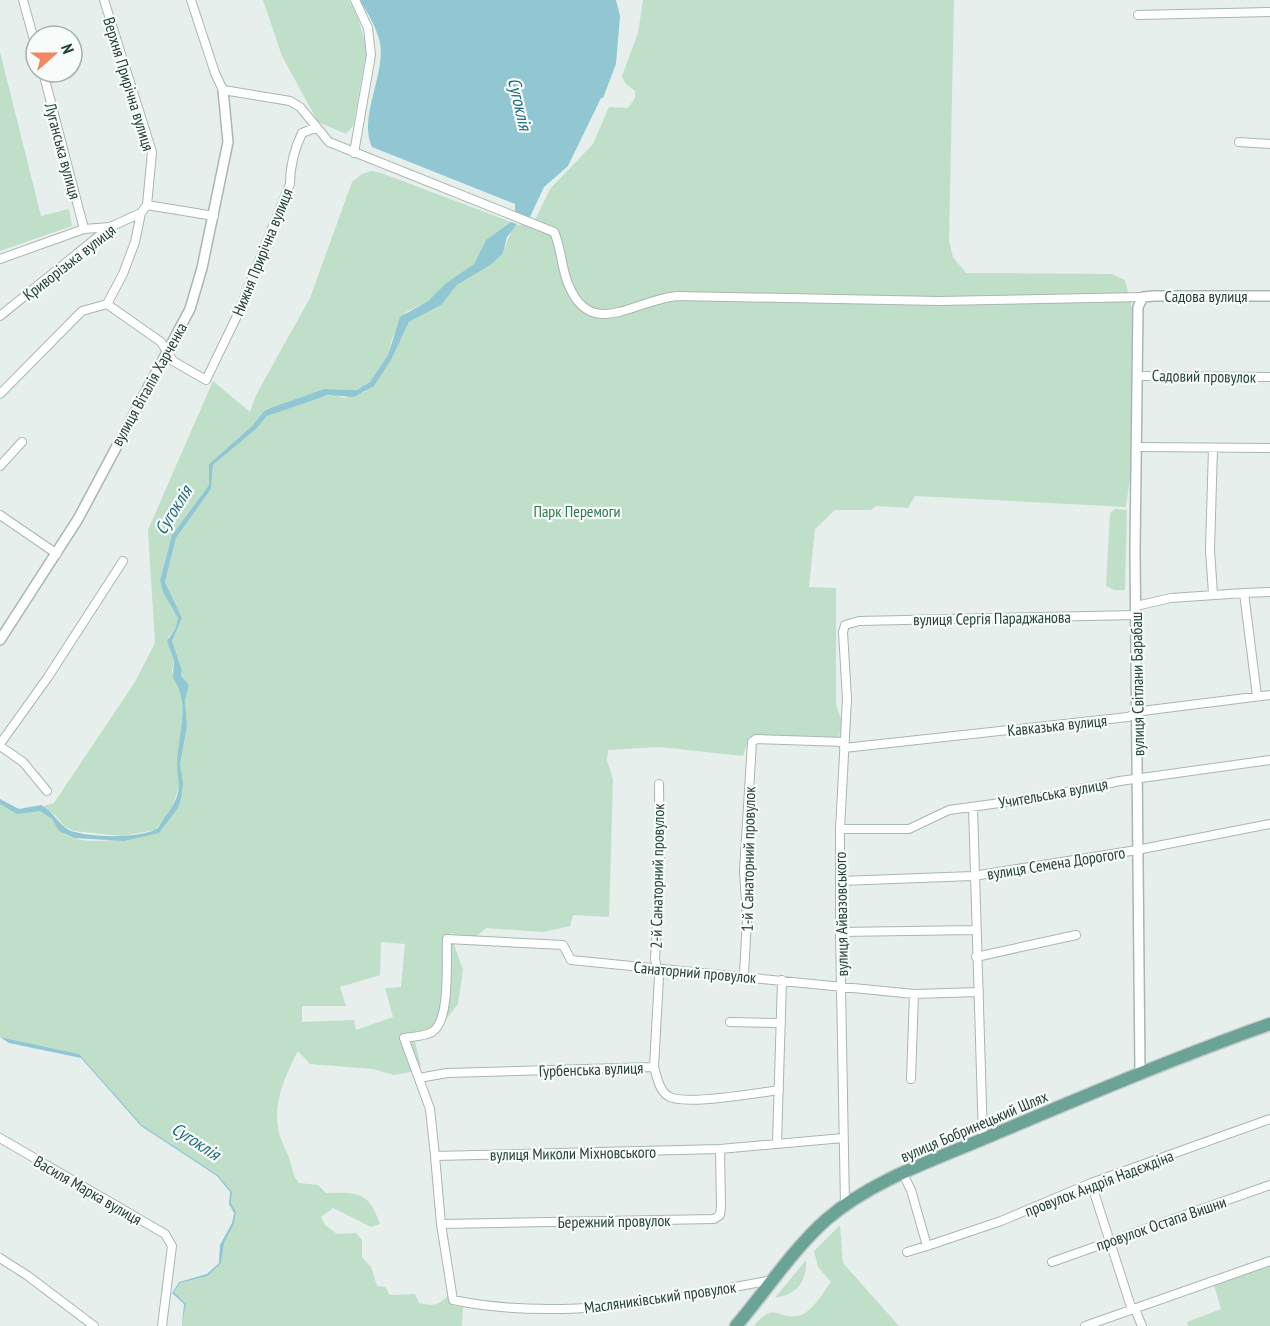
<svg xmlns="http://www.w3.org/2000/svg" width="1270" height="1326" font-family="'PT Sans Narrow',sans-serif">
	<style>
		.green { fill: #c0dfc9; fill-rule: evenodd }
		.water { fill: #90c7d2 }
		.lines { fill: none; stroke-linecap: round; stroke-linejoin: round }
		.minor-casing { stroke: #a8b7b2; stroke-width: 10 }
		.tertiary-casing { stroke: #a8b7b2; stroke-width: 12 }
		.primary-casing { stroke: #c2cac8; stroke-width: 15 }
		.minor { stroke: #fff; stroke-width: 8 }
		.tertiary { stroke: #fff; stroke-width: 9 }
		.primary { stroke: #6ba496; stroke-width: 12 }
		.labels { text-anchor: middle; dominant-baseline: central; stroke-width: 4.5; stroke-linejoin: round; paint-order: stroke }
		.street-label { font-size: 16px; fill: #25413a; stroke: #f7fbf9 }
		.park-label { font-size: 16px; fill: #2f784d; stroke: #f7fbf9 }
		.water-label { font-size: 18px; font-style: italic; fill: #1e6b7e; stroke: #f7fbf9 }
	</style>
	<rect width="100%" height="100%" fill="#e6efeb"/>
	<path class="green" d="M263 0H349L358 18 367 49 353 126 346 134 318 122 282 56Z
		M643 0H954L949 241 953 257 966 273 1112 274 1125 280 1132 308V463L1126 507 915 496 908 508 876 506 871 510H835L815 529 809 587 836 588V704L842 723 839 737H749L743 756 660 747 608 750 607 760 613 779 609 917 573 915 570 926 543 932 486 928 474 938 450 933 463 970 458 1004 442 1024 413 1034 421 1066 411 1072 394 1075 373 1069 310 1064 298 1051C284 1078 271 1106 280 1136 282 1144 287 1151 289 1158 293 1169 292 1175 299 1183L318 1185 326 1193C359 1192 369 1192 380 1224L371 1227 333 1208 321 1217 325 1225 337 1234 356 1233 362 1240V1257L371 1267 377 1286 385 1287 390 1295 415 1294 419 1303C432 1306 439 1306 448 1295L453 1306 463 1307 462 1326H182L186 1304 174 1292 180 1283 208 1276 221 1263 224 1243 234 1224 236 1212 231 1203 232 1192 218 1175 142 1125 79 1054 0 1037V804C16 815 22 808 40 811 52 813 56 829 66 835 90 848 138 837 162 830L181 799 180 765 187 726 185 700 189 685 181 676 182 669 172 641 182 618 165 582 176 538 211 489 213 465 256 429 267 416 318 397 335 395 344 398 365 392 392 358 409 322 441 305 457 285 492 264 503 253 513 226 534 222 550 189 593 144 609 107 628 108 635 98V91L625 83 622 76 638 33ZM381 942 405 944 401 987 385 988 393 1017 356 1030 354 1020 302 1022V1006H346L340 987 380 975Z
		M0 52 41 216 69 209 72 226 0 251Z
		M372 171 384 174 511 222 486 240 474 264 446 283 428 301 406 312 392 338 388 355 370 382 357 390 324 389 273 407 264 411 252 426 209 464V485L172 535 160 580 178 618 175 629 168 637 174 660 172 672 181 688 183 727 177 765 180 783 172 808 155 830 122 836 74 831 64 826 56 816 44 806 54 803 135 682 155 643 148 530 213 381 250 412 256 395 310 298 352 182 362 174Z
		M1115 509 1127 510 1125 590H1114L1106 586 1110 513Z
		M840 1225 843 1263 899 1326H754C774 1301 777 1319 797 1316 812 1314 823 1292 831 1282L818 1267 814 1251Z
		M1270 1257V1326H1188L1187 1322 1221 1309 1212 1278Z
		M806 1260C807 1282 797 1294 775 1298Z"/>
	<path class="water" d="M360 0H616L620 16 616 64 603 98H601L568 166 544 187 529 219 515 214V204L372 147C358 119 386 73 380 43 377 28 368 14 360 0Z
		M511 222 517 224 507 237 503 253 492 264 457 285 441 305 409 322 392 358 374 386 354 397 328 395 267 416 256 429 213 465 211 489 176 538 165 582 182 618 172 641 182 670 181 676 189 685 185 700 187 726 180 765 183 783 181 799 178 808 159 833 124 841 74 838 59 831 52 819 40 811 17 814 0 804V799L19 809 41 805C53 811 58 824 69 830 87 838 142 839 158 828 164 816 173 809 177 796 181 784 177 776 177 764 178 735 191 703 173 678L174 660 167 641 175 629 178 618 163 592 160 580 172 535 209 485V464L252 426 264 411 273 407 324 389 357 390 370 382 388 355 400 317 428 301 446 283 474 264 486 240Z
		M0 1037 79 1054 142 1125 218 1175 232 1192 231 1203 236 1212 234 1224 224 1243 221 1263 208 1276 180 1283 174 1292 186 1304 182 1326 184 1304 172 1293 179 1282 207 1274 219 1263 220 1245 232 1223 234 1213 229 1204 230 1192 217 1176 141 1126 81 1058 9 1043Z"/>
	<g class="lines">
		<g class="minor-casing">
			<path id="minor" d="M23 0 36 47
				M104 0 152 152 147 205 141 213 135 242 123 274 107 304
				M191 0 215 73 223 90 290 101 300 107 329 142 554 232C562 249 561 269 569 286 592 340 634 300 677 296L939 301 1143 297
				M1138 15 1270 12
				M43 72 84 229
				M1239 142 1270 144
				M354 153 371 55 368 28 355 0
				M147 205 214 216
				M0 259 84 229 110 227
				M107 304 161 342 173 361 206 380 236 318 290 184C290 165 294 150 302 133L315 128
				M0 316 110 227 141 213
				M1138 376 1270 377
				M0 394 82 311 107 304
				M1136 447 1270 448
				M0 466 22 442
				M0 515 57 554
				M1213 594 1210 550 1213 448
				M1136 606 1171 598 1244 593
				M1257 696 1244 593 1270 592
				M0 744 48 677 123 561
				M0 746 23 762 47 791
				M844 748 1128 717 1142 711 1270 695
				M973 807 983 1139
				M840 829H909L949 810 1043 797 1120 781 1270 760
				M840 881 973 876 1137 850 1270 824
				M840 932 975 930
				M976 957 1076 935
				M744 975 747 919 744 871 752 742 756 739 844 742
				M730 1022 781 1023
				M654 1067 659 977 655 959 660 873 659 784
				M419 1078 447 1073 654 1067C657 1077 659 1090 668 1096 682 1106 759 1093 779 1090
				M911 1079 914 994
				M0 1138 165 1234 172 1246 162 1326
				M777 1144 782 980
				M435 1156 430 1109 404 1038C412 1037 425 1036 432 1032 451 1021 446 960 447 939L563 945 571 960 914 994 979 992
				M903 1174 911 1190 927 1246 1001 1221 1091 1183 1270 1119
				M1091 1183 1132 1310
				M845 1206 840 932V829L847 699 843 632 845 625 859 621 1136 615
				M441 1224 714 1219 720 1215 721 1207 720 1149
				M907 1252 927 1246
				M0 1258 28 1276 94 1326
				M1052 1262 1270 1185
				M772 1280C667 1300 559 1322 453 1300L441 1224 435 1156 720 1149 843 1138
				M1135 1309 1142 1326
				M1085 1326 1270 1261"/>
		</g>
		<g class="tertiary-casing">
			<path id="tertiary" d="M0 640 78 519 190 309 202 268 228 142 223 90
				M1140 1073 1135 550 1138 307 1143 297 1154 296H1270"/>
		</g>
		<g class="primary-casing">
			<path id="primary" d="M736 1326C766 1291 792 1250 827 1219 875 1178 940 1158 997 1133 1087 1095 1177 1057 1270 1024"/>
		</g>
		<use href="#minor" class="minor"/>
		<use href="#tertiary" class="tertiary"/>
		<use href="#primary" class="primary"/>
	</g>
	<g class="labels">
		<g class="street-label">
			<text transform="translate(129 84) rotate(73)">Верхня Прирічна вулиця</text>
			<text transform="translate(63 151) rotate(75)">Луганська вулиця</text>
			<text transform="translate(262 252) rotate(-68)">Нижня Прирічна вулиця</text>
			<text transform="translate(69 262) rotate(-38)">Криворізька вулиця</text>
			<text x="1206" y="296">Садова вулиця</text>
			<text transform="translate(1204 376) rotate(1)">Садовий провулок</text>
			<text transform="translate(149 384) rotate(-61)">вулиця Віталія Харченка</text>
			<text transform="translate(992 618) rotate(-1)">вулиця Сергія Параджанова</text>
			<text transform="translate(1137 684) rotate(-91)">вулиця Світлани Барабаш</text>
			<text transform="translate(1057 725) rotate(-6)">Кавказька вулиця</text>
			<text transform="translate(1053 793) rotate(-10)">Учительська вулиця</text>
			<text transform="translate(748 859) rotate(-89)">1-й Санаторний провулок</text>
			<text transform="translate(1056 863) rotate(-9)">вулиця Семена Дорогого</text>
			<text transform="translate(657 876) rotate(-89)">2-й Санаторний провулок</text>
			<text transform="translate(841 914) rotate(-91)">вулиця Айвазовського</text>
			<text transform="translate(695 972) rotate(5)">Санаторний провулок</text>
			<text transform="translate(591 1069) rotate(-2)">Гурбенська вулиця</text>
			<text transform="translate(974 1126) rotate(-23)">вулиця Бобринецький Шлях</text>
			<text transform="translate(573 1153) rotate(-1)">вулиця Миколи Міхновського</text>
			<text transform="translate(1099 1183) rotate(-21)">провулок Андрія Надєждіна</text>
			<text transform="translate(88 1190) rotate(30)">Василя Марка вулиця</text>
			<text transform="translate(614 1221) rotate(-1)">Бережний провулок</text>
			<text transform="translate(1161 1223) rotate(-19)">провулок Остапа Вишни</text>
			<text transform="translate(660 1297) rotate(-8)">Масляниківський провулок</text>
		</g>
		<g class="park-label">
			<text x="577" y="511">Парк Перемоги</text>
		</g>
		<g class="water-label">
			<text transform="translate(520 104) rotate(77)">Сугоклія</text>
			<text transform="translate(173 510) rotate(-58)">Сугоклія</text>
			<text transform="translate(196 1141) rotate(33)">Сугоклія</text>
		</g>
	</g>
	<g transform="translate(54 54) rotate(69)"><circle r="28" fill="#f7fbf9" stroke="#a3b1ad" stroke-width="1.5"/>
	<path d="M0-4.5L10 22L0 15L-10 22Z" fill="#f18862"/>
	<text y="-9" font-size="16" font-weight="bold" text-anchor="middle" fill="#25413a">N</text>
	</g>
</svg>
